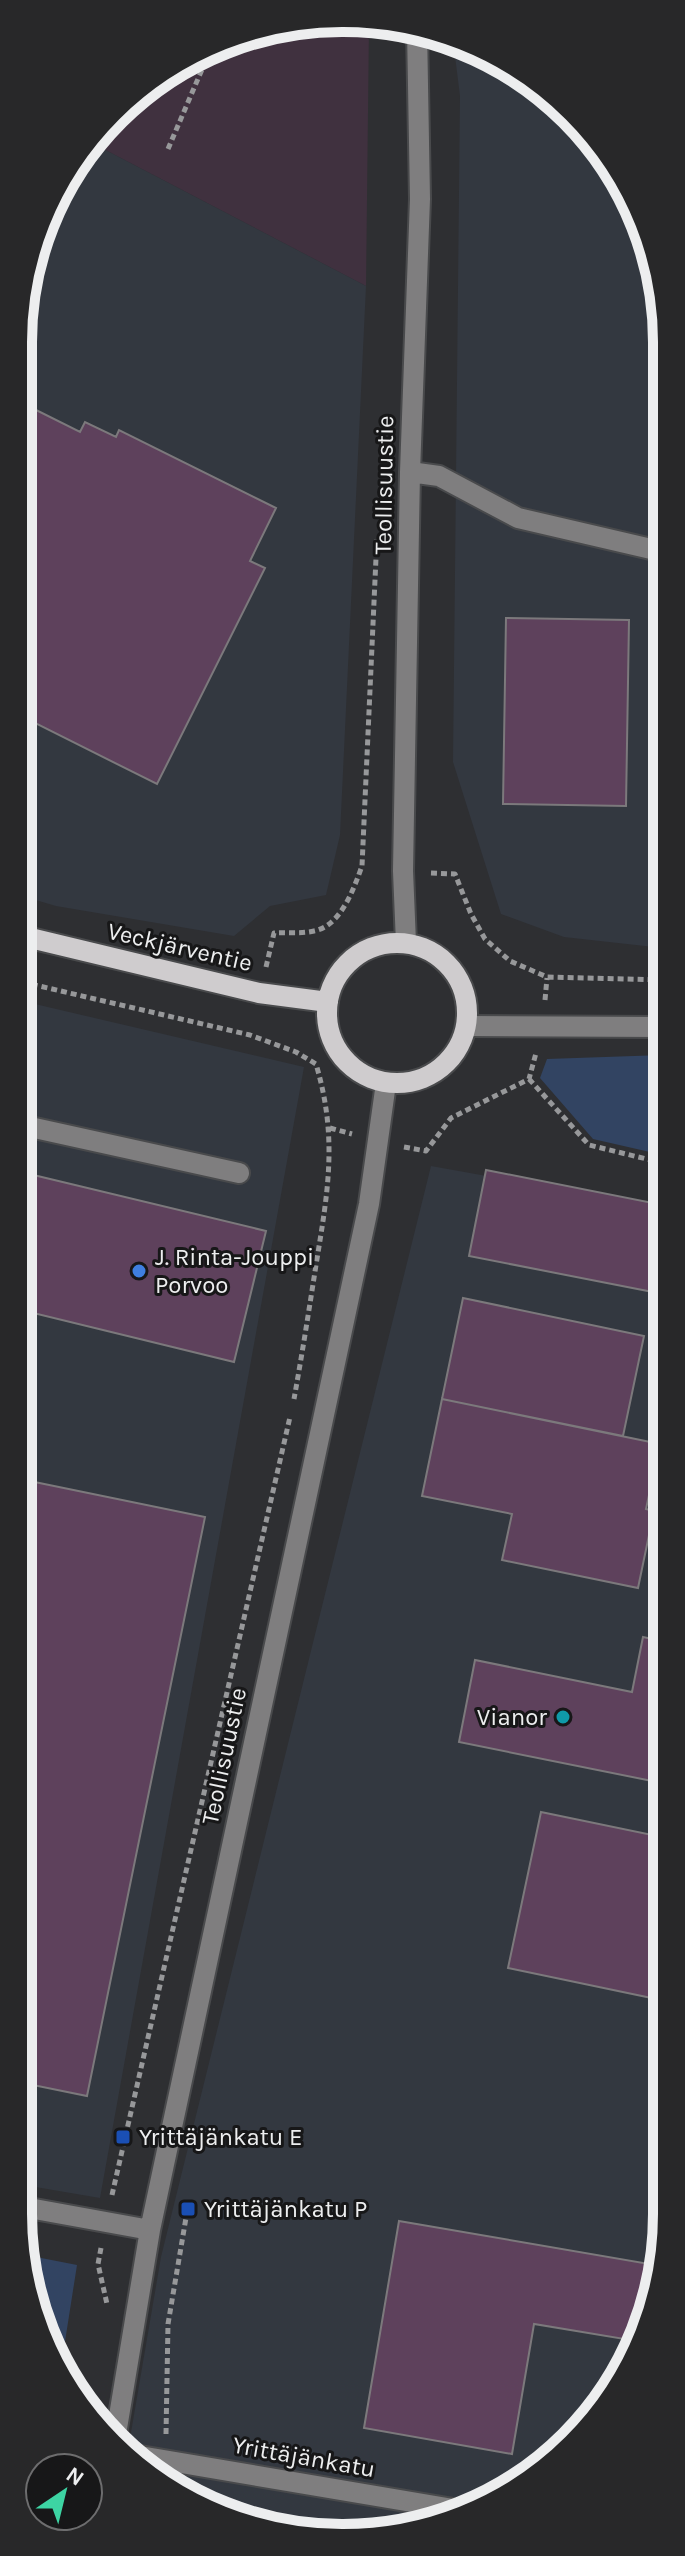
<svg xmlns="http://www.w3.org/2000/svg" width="685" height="2556" font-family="Karla,sans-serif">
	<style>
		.commercial { fill: #40313f }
		.built { fill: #333840 }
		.green { fill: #324462 }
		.building { fill: #5e415c; stroke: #7c797c; stroke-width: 2 }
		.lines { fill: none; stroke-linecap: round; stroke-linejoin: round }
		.minor-casing { stroke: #494a4c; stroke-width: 24 }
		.major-casing { stroke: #494a4c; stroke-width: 24 }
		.path { stroke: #97989a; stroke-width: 5; stroke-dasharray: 6 4; stroke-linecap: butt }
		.minor { stroke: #7f7e7f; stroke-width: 20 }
		.major { stroke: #cfccce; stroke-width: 20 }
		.shop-dot { fill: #3f7fe0; stroke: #171718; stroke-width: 3 }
		.culture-dot { fill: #0f9aa8; stroke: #171718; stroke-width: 3 }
		.transit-dot { fill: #1a4fb4; stroke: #171718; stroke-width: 3 }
		.labels { text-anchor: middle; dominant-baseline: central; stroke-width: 6; stroke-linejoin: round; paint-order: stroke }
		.street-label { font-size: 24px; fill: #edeeef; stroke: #171718 }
		.poi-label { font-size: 24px; fill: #edeeef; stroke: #171718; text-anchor: start }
		.rim { fill: none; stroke: #edeeef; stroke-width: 10 }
	</style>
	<rect width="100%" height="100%" fill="#2e2f32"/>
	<path class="commercial" d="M279 24H369L366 286 92 143 162 73Z"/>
	<path class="built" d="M453 40 486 52 572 113 634 199 664 301 663 948 564 937 501 914 453 762 460 96Z
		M92 143 366 286 340 835 326 895 270 906 234 936 56 906 22 896 24 280 72 163Z
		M22 1001 304 1067 100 2198 18 2184Z
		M431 1166 663 1208 661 2276 623 2376 540 2471 446 2521 321 2537 199 2505 128 2450 161 2257Z"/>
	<path class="green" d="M663 1055V1155L593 1139 540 1078 547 1059Z
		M26 2255 77 2265 61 2367 43 2337Z"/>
	<path class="building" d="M24 404 80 432 85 422 116 437 119 430 276 508 250 561 265 568 157 784 23 717Z
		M506 618 629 620 626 806 503 804Z
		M486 1170 663 1205V1294L469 1256Z
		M21 1172 266 1231 234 1362 21 1310Z
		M463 1298 644 1336 623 1436 442 1399Z
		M442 1399 660 1444 646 1509 654 1511 638 1588 502 1560 512 1514 422 1496Z
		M20 1479 205 1517 87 2096 18 2082Z
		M643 1637 662 1641V1783L459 1742 475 1660 632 1692Z
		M541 1812 662 1837 661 2000 508 1968Z
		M399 2221 661 2266V2276L636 2341 534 2324 512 2454 364 2428Z"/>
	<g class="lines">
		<g class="minor-casing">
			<path id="minor" d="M410 472 439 476 518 518 664 552
				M406 943 403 871 410 472 420 199 417 28
				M467 1026 663 1027
				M21 1125 239 1173
				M18 2206 150 2230
				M115 2440 150 2230 369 1204 386 1083
				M134 2455 465 2511"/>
		</g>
		<g class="major-casing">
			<path id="major" d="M22 936 259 993 328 1002
				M327 1013a70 70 0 1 1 140 0a70 70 0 1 1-140 0Z"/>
		</g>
		<path class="path" d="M168 149 209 53
			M431 873 455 874 471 914 485 939 510 961 547 977 663 980
			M266 967 274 933C287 932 301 934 314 931 341 926 354 888 362 866L377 536
			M22 982 250 1035 296 1052 316 1064C338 1138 328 1191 316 1265 309 1310 302 1355 294 1399
			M545 1000 547 978
			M529 1079 589 1145 663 1163
			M330 1128 352 1134
			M404 1147 426 1151 451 1118 529 1079 536 1053
			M112 2195 290 1417
			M101 2248 98 2264 107 2304
			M166 2434 168 2324 188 2206
			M231 2501 234 2514"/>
		<use href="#minor" class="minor"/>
		<use href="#major" class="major"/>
	</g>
	<circle class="shop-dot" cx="139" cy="1271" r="8"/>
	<circle class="culture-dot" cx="563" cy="1717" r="8"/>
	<g class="transit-dot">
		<rect x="115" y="2129" width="16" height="16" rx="4"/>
		<rect x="180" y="2201" width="16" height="16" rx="4"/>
	</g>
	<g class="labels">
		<g class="street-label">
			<text transform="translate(384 485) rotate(-89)">Teollisuustie</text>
			<text transform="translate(180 947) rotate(13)">Veckjärventie</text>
			<text transform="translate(224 1756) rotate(-78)">Teollisuustie</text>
			<text transform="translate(304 2457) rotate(10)">Yrittäjänkatu</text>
		</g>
		<g class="poi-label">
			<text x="155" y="1257">J. Rinta-Jouppi<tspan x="155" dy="28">Porvoo</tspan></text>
			<text x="547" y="1717" text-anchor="end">Vianor</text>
			<text x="139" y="2137">Yrittäjänkatu E</text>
			<text x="204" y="2209">Yrittäjänkatu P</text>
		</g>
	</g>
	<path d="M0 0H685V2556H0ZM342 32H343A310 310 0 0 1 653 342V2214A310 310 0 0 1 343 2524H342A310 310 0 0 1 32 2214V342A310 310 0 0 1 342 32Z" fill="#282829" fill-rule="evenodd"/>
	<path class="rim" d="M342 32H343A310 310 0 0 1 653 342V2214A310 310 0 0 1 343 2524H342A310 310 0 0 1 32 2214V342A310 310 0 0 1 342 32Z"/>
	<g transform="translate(64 2492) rotate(35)"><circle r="38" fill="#171718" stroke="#6d6d6e" stroke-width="2"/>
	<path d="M0-6L14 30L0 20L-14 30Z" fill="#3dd4a3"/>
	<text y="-12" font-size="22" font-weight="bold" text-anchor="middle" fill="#edeeef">N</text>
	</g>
</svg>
